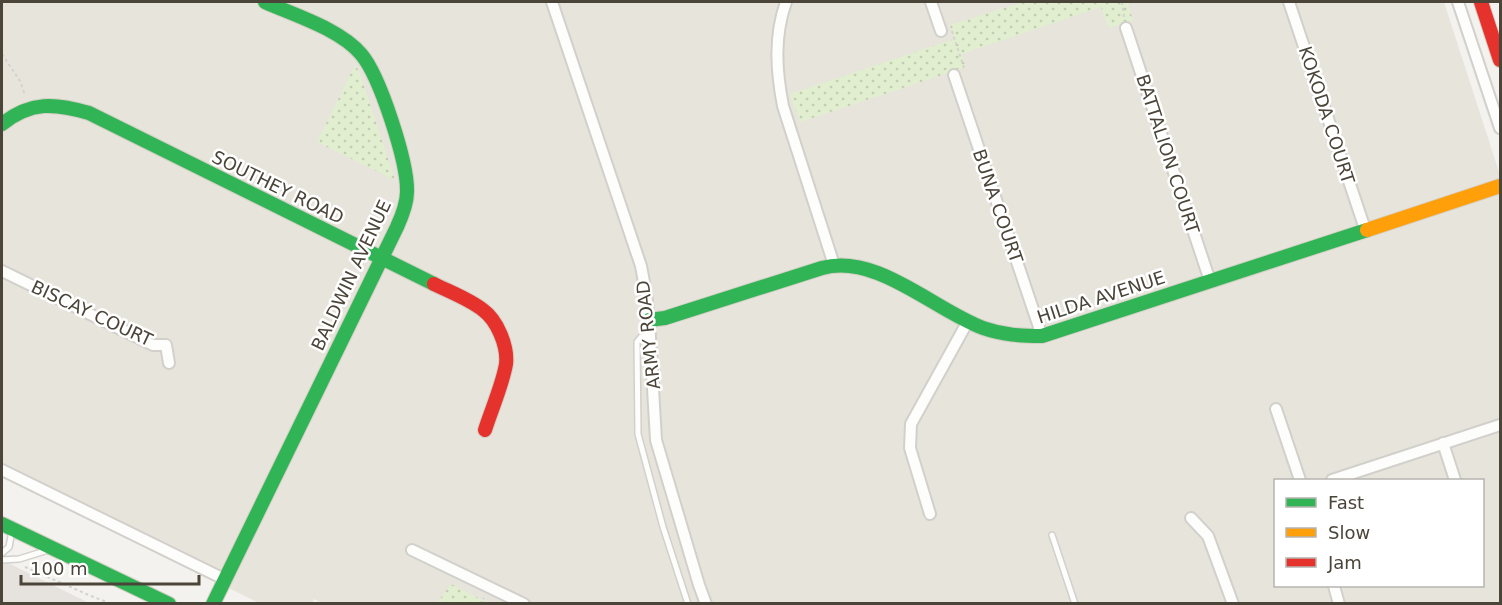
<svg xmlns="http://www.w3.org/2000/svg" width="1502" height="605" font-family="'DejaVu Sans',sans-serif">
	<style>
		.residential { fill: #e7e4dc; fill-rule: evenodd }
		.industrial { fill: #e6e2de }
		.grass { fill: url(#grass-dots) }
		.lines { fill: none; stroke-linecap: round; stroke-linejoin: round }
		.lane-casing { stroke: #d2d0cb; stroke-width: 8 }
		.street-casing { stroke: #d2d0cb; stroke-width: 14 }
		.fast-casing { stroke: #d3cfc5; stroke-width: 16 }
		.slow-casing { stroke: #d3cfc5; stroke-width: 16 }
		.jam-casing { stroke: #d3cfc5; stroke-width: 16 }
		.path { stroke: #d3d2cc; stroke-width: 2; stroke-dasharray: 3 3; stroke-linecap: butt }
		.lane { stroke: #fdfdfc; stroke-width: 5 }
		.street { stroke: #fdfdfc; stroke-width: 10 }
		.fast { stroke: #30b455; stroke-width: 14 }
		.slow { stroke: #ff9f0a; stroke-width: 14 }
		.jam { stroke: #e5322d; stroke-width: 14 }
		.labels { text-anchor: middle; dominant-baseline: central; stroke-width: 5; stroke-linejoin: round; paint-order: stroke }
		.street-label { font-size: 18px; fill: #4b4439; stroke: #fff }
	</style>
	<defs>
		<pattern id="grass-dots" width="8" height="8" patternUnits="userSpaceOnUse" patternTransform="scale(1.5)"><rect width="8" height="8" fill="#e1eecf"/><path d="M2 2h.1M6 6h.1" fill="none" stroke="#c3cdb2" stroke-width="1.8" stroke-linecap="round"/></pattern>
	</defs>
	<rect width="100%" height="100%" fill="#f4f2ee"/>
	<path class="residential" d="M2 2H1444L1500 175V603L324 604 314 599 312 603H259L2 476ZM1276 480H1482V586H1276Z"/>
	<path class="industrial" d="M2 560 89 603H2Z"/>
	<path class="grass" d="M1023 2H1135L1128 4 1133 20 1109 28 1101 7 962 54 966 67 800 122 790 94 954 39 950 25Z
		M355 65 360 73 395 180 317 142Z
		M451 584 486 602 485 603H437Z"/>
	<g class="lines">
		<g class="lane-casing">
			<path id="lane" d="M650 335 641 337 637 342 638 434 663 527 688 604
				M1052 535 1075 604
				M2 553 9 547 12 531
				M2 560 19 559 45 551"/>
		</g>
		<g class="street-casing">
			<path id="street" d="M552 2 641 266 646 293 649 320 656 440 699 585 706 604
				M786 2C774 36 776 70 783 106L834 265
				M931 2 941 31
				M1289 2 1365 229
				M1458 2 1500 128
				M1126 28 1210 281
				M954 75 1042 336
				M2 271 153 345H166L169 363
				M1276 409 1300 480
				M1443 443 1455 480
				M2 470 224 579
				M1332 480 1500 425
				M930 514 910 448 911 424 968 321
				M1191 518 1208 536 1233 604
				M412 550 524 604
				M1334 586 1339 604"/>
		</g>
		<g class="fast-casing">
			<path id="fast" d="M2 124C31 101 55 103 89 113L434 284
				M649 320 665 318 822 268C877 253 934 310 983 328 1003 335 1021 336 1042 336L1367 230
				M2 524 169 604
				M213 604 397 227C402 216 407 204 407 192 408 163 380 76 361 54 340 29 294 15 265 2"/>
		</g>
		<g class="slow-casing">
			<path id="slow" d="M1367 230 1500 186"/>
		</g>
		<g class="jam-casing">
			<path id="jam" d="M1481 2 1500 60
				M434 284C450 292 469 299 483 310 497 320 508 346 506 364 503 383 491 411 485 430"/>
		</g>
		<path class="path" d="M1122 2 1124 17
			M952 31 964 68
			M2 54 20 81 25 95
			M25 567 91 596 112 604
			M480 604 484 598"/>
		<use href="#lane" class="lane"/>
		<use href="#street" class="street"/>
		<use href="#fast" class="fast"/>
		<use href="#slow" class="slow"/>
		<use href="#jam" class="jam"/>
	</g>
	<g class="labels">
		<g class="street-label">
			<text transform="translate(1327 115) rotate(72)">KOKODA COURT</text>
			<text transform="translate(1168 154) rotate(72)">BATTALION COURT</text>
			<text transform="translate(278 187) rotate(26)">SOUTHEY ROAD</text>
			<text transform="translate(998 206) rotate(71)">BUNA COURT</text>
			<text transform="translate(351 275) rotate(-65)">BALDWIN AVENUE</text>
			<text transform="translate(1101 297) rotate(-18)">HILDA AVENUE</text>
			<text transform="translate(92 313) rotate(25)">BISCAY COURT</text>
			<text transform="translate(648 335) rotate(-96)">ARMY ROAD</text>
		</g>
	</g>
	<rect width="1502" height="605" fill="none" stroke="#4b4439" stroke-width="6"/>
	<rect x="1274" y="479" width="210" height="108" fill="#ffffff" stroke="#b7b4b0" stroke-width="1.5"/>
	<rect x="1286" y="498" width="30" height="9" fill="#30b455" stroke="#b7b4b0" stroke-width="1.5"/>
	<text x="1328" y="509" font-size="18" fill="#4b4439">Fast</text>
	<rect x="1286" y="528" width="30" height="9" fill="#ff9f0a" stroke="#b7b4b0" stroke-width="1.5"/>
	<text x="1328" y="539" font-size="18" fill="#4b4439">Slow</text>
	<rect x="1286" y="558" width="30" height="9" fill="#e5322d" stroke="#b7b4b0" stroke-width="1.5"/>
	<text x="1328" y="569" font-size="18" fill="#4b4439">Jam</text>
	<path d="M21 575v9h178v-9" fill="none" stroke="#4b4439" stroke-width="3"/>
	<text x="30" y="575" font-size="18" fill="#4b4439" stroke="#ffffff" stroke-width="4.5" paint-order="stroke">100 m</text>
</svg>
